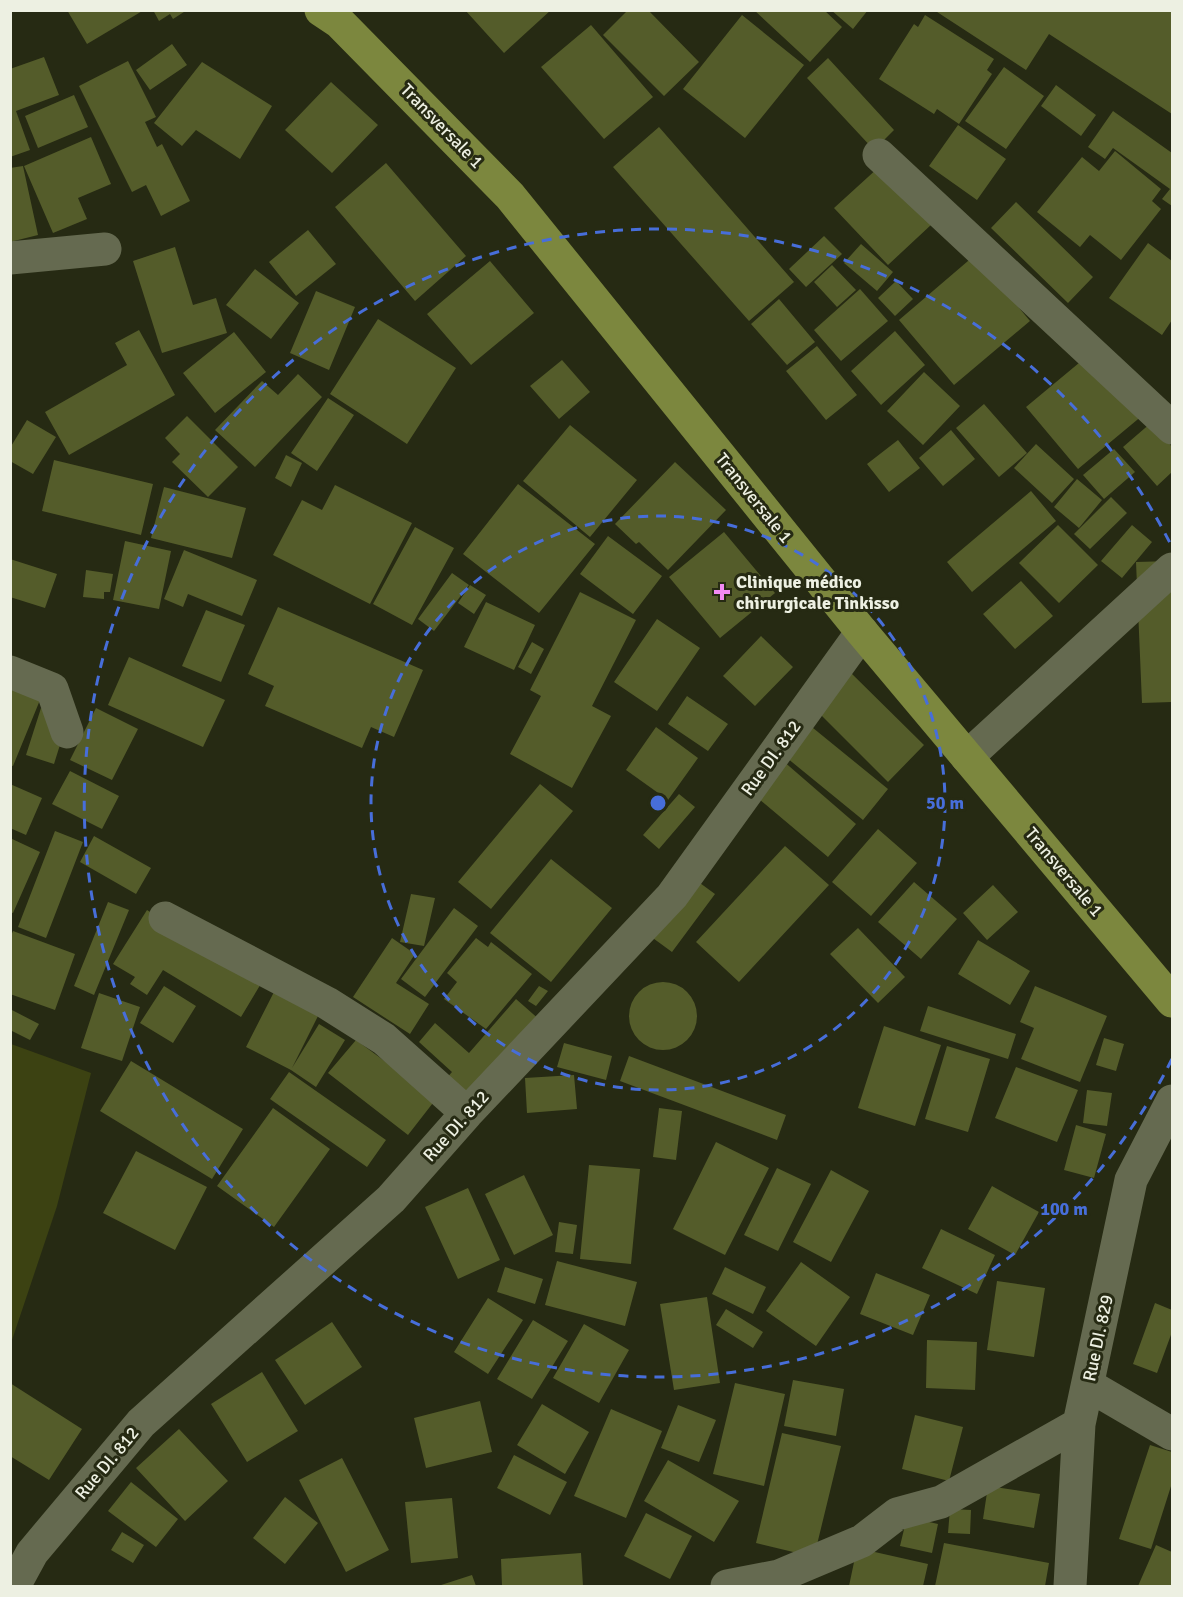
<svg xmlns="http://www.w3.org/2000/svg" width="1183" height="1597" font-family="Signika,sans-serif">
	<style>
		.green { fill: #3c4212 }
		.building { fill: #545c2a }
		.lines { fill: none; stroke-linecap: round; stroke-linejoin: round }
		.minor { stroke: #656a50; stroke-width: 33 }
		.major { stroke: #7c873e; stroke-width: 33 }
		.ring { fill: none; stroke: #476eda; stroke-width: 3; stroke-dasharray: 10 8 }
		.poi-dot { fill: #f28af3; stroke: #262a13; stroke-width: 2 }
		.labels { text-anchor: middle; dominant-baseline: central; stroke-width: 6; stroke-linejoin: round; paint-order: stroke }
		.street-label { font-size: 18px; fill: #edf0e2; stroke: #262a13 }
		.poi-label { font-size: 18px; font-weight: bold; fill: #edf0e2; stroke: #262a13; text-anchor: start }
		.centre { fill: #476eda; stroke: #262a13; stroke-width: 3 }
		.ring-label { font-size: 18px; text-anchor: middle; font-weight: bold; fill: #476eda; stroke: #262a13; stroke-width: 6; stroke-linejoin: round; paint-order: stroke }
	</style>
	<rect width="100%" height="100%" fill="#262a13"/>
	<path class="green" d="M11 1044 91 1073 57 1206 11 1343Z"/>
	<path class="building" d="M67 10H144L87 44Z
		M153 10H187L173 19 170 14 159 21Z
		M465 10H551L504 53Z
		M628 10H648L699 62 664 96 603 35Z
		M754 10H824L842 27 810 62Z
		M831 10H868L853 29Z
		M934 10H1172V114L1049 34 1026 70Z
		M742 15 804 65 745 138 683 89Z
		M925 15 994 59 987 70 992 74 959 124 937 109 934 114 879 79 914 24 918 27Z
		M591 25 653 97 604 139 541 67Z
		M172 44 187 65 150 90 136 70Z
		M44 57 59 95 16 111 30 150 10 157V69Z
		M828 58 894 130 874 150 807 78Z
		M128 61 156 117 145 122 157 147 162 144 190 201 161 216 146 185 132 192 79 86Z
		M202 62 272 106 240 159 196 130 182 146 154 123Z
		M1004 67 1044 96 1006 149 965 121Z
		M331 82 378 125 332 173 285 130Z
		M1056 85 1096 115 1081 136 1041 106Z
		M74 95 88 127 38 148 25 116Z
		M1113 111 1172 153V206L1162 199 1170 189 1113 148 1105 159 1088 147Z
		M958 125 1006 159 977 200 929 166Z
		M659 127 794 282 749 321 613 167Z
		M91 137 111 184 78 198 87 219 53 233 24 166Z
		M1115 151 1161 189 1152 201 1161 209 1121 260 1090 235 1080 247 1037 212 1082 157 1099 171Z
		M386 163 466 256 415 301 335 207Z
		M23 166 38 235 10 242V168Z
		M879 167 932 224 888 265 834 208Z
		M1016 202 1093 277 1068 303 991 228Z
		M308 230 336 264 296 296 269 262Z
		M824 236 842 254 806 287 789 269Z
		M1148 243 1172 261V320L1162 335 1109 298Z
		M861 244 893 272 877 291 844 263Z
		M175 247 193 305 216 298 227 333 162 353 133 261Z
		M975 255 1030 321 954 385 899 320Z
		M490 261 534 313 471 365 427 314Z
		M832 265 856 290 837 307 814 282Z
		M255 269 299 303 271 339 226 305Z
		M896 281 913 299 895 316 878 298Z
		M860 289 888 321 841 361 814 330Z
		M316 291 355 307 329 370 290 353Z
		M779 299 815 342 787 365 751 324Z
		M378 319 456 368 407 444 330 394Z
		M139 330 175 395 69 455 45 412 127 365 115 343Z
		M895 331 925 365 881 405 851 371Z
		M234 332 266 372 215 413 183 373Z
		M817 346 857 395 826 420 786 371Z
		M1097 348 1149 410 1078 469 1026 407Z
		M562 360 590 392 559 419 530 386Z
		M924 372 960 406 923 445 887 411Z
		M298 374 322 397 255 467 215 430 262 381 278 395Z
		M328 398 354 415 317 471 291 453Z
		M984 404 1027 453 999 477 956 428Z
		M187 416 238 467 208 497 172 462 180 454 165 438Z
		M27 420 56 437 33 474 10 461V448Z
		M1152 422 1172 447V472L1157 486 1123 447Z
		M570 425 637 480 590 537 523 481Z
		M951 430 975 459 943 486 919 458Z
		M898 440 920 468 889 492 867 464Z
		M1036 444 1074 479 1052 503 1014 468Z
		M1114 449 1135 472 1104 499 1083 475Z
		M286 455 302 463 291 487 275 478Z
		M54 460 153 484 141 535 42 511Z
		M675 462 726 510 668 570 639 542 636 544 615 524Z
		M1077 479 1102 500 1079 528 1054 507Z
		M518 484 595 544 539 613 463 554Z
		M335 485 412 523 370 604 273 555 302 500 322 510Z
		M164 487 246 508 232 558 151 538Z
		M1031 491 1056 521 972 592 947 562Z
		M1111 497 1127 513 1090 549 1074 534Z
		M1058 525 1098 565 1059 603 1019 563Z
		M1132 525 1152 542 1122 578 1101 561Z
		M415 527 454 548 412 625 373 604Z
		M724 532 775 593 720 638 669 577Z
		M608 536 662 576 633 614 580 574Z
		M125 541 171 551 159 609 113 600Z
		M184 550 257 580 242 616 188 594 183 607 164 599Z
		M10 559 57 574 45 608 10 597Z
		M1172 561V702L1142 703 1136 562Z
		M86 570 113 574 110 592H104V599L83 597Z
		M452 573 469 585 434 631 418 619Z
		M1021 581 1053 616 1015 649 983 614Z
		M470 585 486 595 474 614 458 603Z
		M580 592 636 620 592 706 611 716 572 788 510 754 541 696 530 690Z
		M486 602 535 625 514 670 464 647Z
		M278 607 423 670 394 737 371 727 362 748 265 706 274 686 248 674Z
		M206 610 245 625 221 682 182 666Z
		M657 619 700 648 657 711 614 682Z
		M761 636 793 667 755 706 723 676Z
		M532 642 544 649 531 674 518 667Z
		M129 657 225 700 203 747 108 705Z
		M849 671 924 745 888 782 813 707Z
		M10 688 40 700 13 766 10 765Z
		M687 696 728 724 708 751 668 724Z
		M41 708 69 716 54 764 26 755Z
		M96 708 138 729 112 780 70 760Z
		M802 719 888 789 863 820 776 749Z
		M656 727 698 758 668 800 626 770Z
		M782 760 856 824 828 857 753 794Z
		M70 771 119 796 102 829 52 804Z
		M10 784 42 798 26 835 10 828Z
		M540 784 573 811 491 909 458 882Z
		M679 794 695 807 659 849 643 835Z
		M878 829 917 863 871 916 832 882Z
		M55 831 83 842 46 938 18 927Z
		M94 836 151 868 136 894 80 862Z
		M10 838 40 852 13 913 10 912Z
		M785 846 829 885 739 982 696 942Z
		M551 859 612 908 551 982 490 933Z
		M678 867 715 894 672 952 635 925Z
		M914 882 957 919 921 959 878 922Z
		M993 885 1018 912 987 940 963 913Z
		M411 894 435 898 424 946 400 942Z
		M108 902 129 910 94 995 74 986Z
		M454 908 478 926 425 997 401 979Z
		M147 910 262 982 241 1017 163 970 147 995 130 984 135 977 113 964Z
		M858 928 905 977 878 1003 830 954Z
		M13 931 75 954 55 1010 10 994V938Z
		M392 938 415 954 396 983 429 1004 410 1034 353 997Z
		M476 938 488 947 491 942 532 974 486 1029 444 999 457 982 447 973Z
		M978 940 1030 971 1010 1005 958 974Z
		M629 1016a34 34 0 1 1 68 0a34 34 0 1 1-68 0Z
		M164 986 196 1006 173 1043 140 1023Z
		M539 986 548 991 536 1006 528 1001Z
		M1035 986 1107 1016 1080 1082 1021 1059 1034 1028 1020 1022Z
		M275 990 320 1012 292 1068 319 1024 345 1040 316 1087 291 1070 246 1047Z
		M99 993 140 1007 122 1061 81 1048Z
		M516 999 541 1021 470 1102 445 1080 452 1072 419 1042 435 1023 469 1053Z
		M928 1006 1016 1034 1008 1059 920 1031Z
		M10 1009 39 1024 30 1040 10 1030Z
		M884 1026 941 1045 915 1126 858 1108Z
		M1104 1038 1124 1044 1116 1071 1096 1065Z
		M356 1040 436 1099 408 1135 328 1073Z
		M564 1043 612 1056 606 1080 557 1067Z
		M947 1046 990 1059 968 1132 925 1119Z
		M629 1056 786 1115 777 1140 620 1081Z
		M131 1061 243 1129 212 1179 100 1111Z
		M1016 1067 1078 1090 1057 1142 995 1118Z
		M289 1072 386 1140 367 1167 270 1099Z
		M574 1075 577 1109 527 1113 525 1078Z
		M1087 1090 1112 1093 1107 1126 1083 1123Z
		M273 1108 330 1149 274 1227 217 1186Z
		M659 1108 682 1111 676 1160 653 1157Z
		M1076 1125 1106 1134 1094 1178 1064 1170Z
		M716 1142 769 1168 725 1255 673 1229Z
		M136 1151 207 1187 175 1250 103 1213Z
		M589 1165 640 1169 631 1264 580 1259Z
		M777 1168 811 1184 778 1251 744 1235Z
		M831 1170 869 1191 831 1262 793 1242Z
		M524 1175 553 1235 514 1255 485 1194Z
		M992 1186 1039 1212 1015 1255 968 1229Z
		M468 1188 500 1260 458 1279 425 1207Z
		M559 1222 577 1225 573 1254 555 1252Z
		M941 1229 995 1255 977 1294 922 1268Z
		M557 1261 637 1282 625 1326 545 1305Z
		M801 1262 850 1297 816 1346 766 1311Z
		M505 1267 543 1279 535 1304 497 1292Z
		M725 1267 766 1287 753 1314 712 1294Z
		M876 1273 930 1295 913 1335 860 1314Z
		M997 1281 1045 1288 1034 1357 987 1350Z
		M707 1297 720 1383 674 1390 660 1304Z
		M488 1298 523 1320 488 1374 454 1352Z
		M1155 1303 1172 1310V1332L1157 1373 1133 1364Z
		M726 1309 763 1332 753 1348 716 1325Z
		M533 1320 568 1341 532 1399 497 1379Z
		M332 1322 362 1367 305 1405 275 1360Z
		M584 1324 629 1350 599 1403 553 1378Z
		M927 1340 977 1342 975 1390 926 1388Z
		M262 1372 298 1431 247 1462 211 1404Z
		M793 1380 844 1389 836 1436 784 1426Z
		M10 1383 82 1429 49 1480 10 1456Z
		M735 1383 785 1394 764 1486 713 1474Z
		M480 1401 492 1452 426 1468 414 1418Z
		M542 1404 589 1432 565 1474 517 1445Z
		M678 1405 716 1420 699 1462 661 1448Z
		M611 1409 662 1431 626 1518 574 1496Z
		M915 1415 963 1427 949 1481 902 1469Z
		M179 1429 228 1481 185 1521 136 1468Z
		M782 1433 841 1446 814 1557 756 1543Z
		M1150 1445 1172 1452V1483L1151 1549 1119 1539Z
		M514 1455 567 1482 550 1515 497 1488Z
		M342 1458 389 1550 346 1572 299 1480Z
		M668 1460 739 1501 714 1542 644 1501Z
		M131 1482 178 1519 156 1547 108 1511Z
		M988 1486 1040 1494 1034 1528 983 1519Z
		M285 1497 318 1523 285 1564 253 1538Z
		M452 1498 458 1558 411 1563 405 1502Z
		M950 1509 971 1510 970 1534 948 1533Z
		M646 1513 692 1536 670 1579 624 1556Z
		M907 1517 938 1524 932 1553 900 1546Z
		M122 1532 144 1545 133 1563 111 1550Z
		M944 1543 1049 1563 1045 1586H935Z
		M1156 1545 1172 1552V1586H1138Z
		M857 1548 928 1564 923 1586H849Z
		M581 1553 583 1586H502L501 1559Z
		M472 1575 476 1586H438Z"/>
	<g class="lines">
		<path class="minor" d="M879 155 1172 428
			M10 258 105 249
			M10 672 52 689 67 732
			M967 757 1172 569
			M165 918 327 1003 384 1039 467 1113
			M1088 1385 1172 1434
			M14 1586 32 1553 141 1423 391 1199 467 1113 672 896 862 632
			M727 1586 779 1576 862 1541 897 1514 941 1502 1079 1424
			M1070 1586 1079 1424 1131 1180 1172 1101"/>
		<path class="major" d="M321 10 339 22 510 196 862 632 1172 1001"/>
	</g>
	<g class="ring">
		<circle cx="658" cy="803" r="287"/>
		<path d="M1172 1059A574 574 0 1 1 1172 547"/>
	</g>
	<path class="poi-dot" d="M719 583h6v6h6v6h-6v6h-6v-6h-6v-6h6z"/>
	<g class="labels">
		<g class="street-label">
			<text transform="translate(442 126) rotate(46)">Transversale 1</text>
			<text transform="translate(754 498) rotate(51)">Transversale 1</text>
			<text transform="translate(771 758) rotate(-54)">Rue DI. 812</text>
			<text transform="translate(1064 872) rotate(50)">Transversale 1</text>
			<text transform="translate(456 1126) rotate(-48)">Rue DI. 812</text>
			<text transform="translate(1098 1338) rotate(-78)">Rue DI. 829</text>
			<text transform="translate(107 1463) rotate(-50)">Rue DI. 812</text>
		</g>
		<g class="poi-label">
			<text x="736" y="582">Clinique médico<tspan x="736" dy="21">chirurgicale Tinkisso</tspan></text>
		</g>
	</g>
	<circle cx="658" cy="803" r="9" class="centre"/>
	<g class="ring-label">
		<text x="945" y="809">50 m</text>
		<text x="1064" y="1215">100 m</text>
	</g>
	<rect width="1183" height="1597" fill="none" stroke="#edf0e2" stroke-width="24"/>
</svg>
